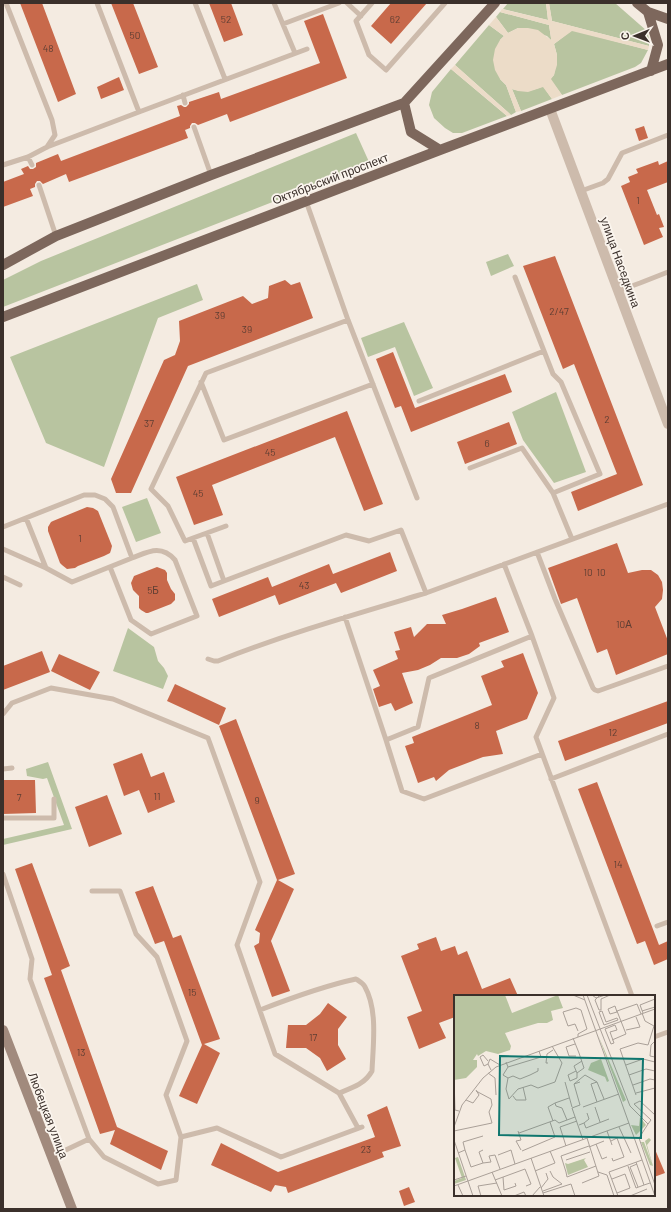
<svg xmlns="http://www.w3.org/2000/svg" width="671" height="1212" font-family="Barlow,sans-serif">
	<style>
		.green { fill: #b8c4a0 }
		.plaza { fill: #ecdcc8 }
		.building { fill: #c8694b }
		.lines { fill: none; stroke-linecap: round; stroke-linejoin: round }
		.lane { stroke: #cdbbac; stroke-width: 5 }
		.street { stroke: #cdbbac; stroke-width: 10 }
		.secondary { stroke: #a18a7d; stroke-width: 10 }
		.primary { stroke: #7d675c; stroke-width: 10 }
		.labels { text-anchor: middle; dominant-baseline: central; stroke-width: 3.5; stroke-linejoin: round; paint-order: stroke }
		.number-label { font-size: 10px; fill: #5e3e33 }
		.street-label { font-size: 12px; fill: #3b302b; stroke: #fbf5ee }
		.inset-road { fill: none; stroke: #aaa098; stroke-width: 1 }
		.view { fill: #0f766e; fill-opacity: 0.15; stroke: #0f766e; stroke-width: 2 }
		.inset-edge { fill: none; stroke: #3b302b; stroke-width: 2 }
	</style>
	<rect width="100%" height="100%" fill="#f4ebe1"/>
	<path class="green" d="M508 3H546L548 20 503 9Z
		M549 3H615L647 31 649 39V46L552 21Z
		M500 12 549 25 551 38V40L547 36 518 28 508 33 496 17Z
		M489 25 504 36 500 40V79L506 85 516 112 511 115 455 65Z
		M572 30 648 50 641 63 635 67 562 95 550 79 554 75 557 55 554 44Z
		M451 69 507 116 462 133H453L445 128 434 118 429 105 432 92Z
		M543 86 552 99 521 111 512 89C521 92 535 91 543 86Z
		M356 133 370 164 3 307V280L41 261Z
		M508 254 514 266 491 276 486 262Z
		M197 284 203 300 158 318 104 467 46 443 10 357Z
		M404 322 433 388 414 396 395 347 368 357 361 338Z
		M556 392 586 472 554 483 523 440 512 412Z
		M147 498 161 533 136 542 122 507Z
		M128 628 154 647 158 661 164 668 168 676 163 689 113 671Z
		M48 762 72 829 3 845V839L64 825 47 778 43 779 27 776 26 769Z"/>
	<path class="plaza" d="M546 3H549L552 21 649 46 648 50 572 31 554 44 557 55V65L554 75 551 79 562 95 552 99 543 87 528 92 518 91 512 89 521 111 516 112 506 85 500 79 495 70 493 60 495 49 500 40 504 36 489 25 496 17 508 33 518 28H528L538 30 551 40V38L549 25 500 12 502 9 548 20Z
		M455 65 511 115 507 116 451 69Z"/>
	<path class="building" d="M20 3H42L76 94 58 102Z
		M111 3H133L158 67 139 74Z
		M209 3H231L243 35 224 42Z
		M391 3H427L391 44 371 26Z
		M323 14 347 78 230 122 227 114 198 125 195 123H192L190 126V128L185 130 188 138 69 182 66 174 43 184 40 181H37L35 184V187L30 189 33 196 3 207V182L24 174 21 169 28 166 30 169H33L36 167V163L58 154 61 161 180 116 177 106 181 105 184 107H186L189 104V102L219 92 221 99 320 63 304 21Z
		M119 77 124 90 101 99 97 87Z
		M644 126 648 138 639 141 635 129Z
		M658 161 659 165 668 161V182L647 190 657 215 659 214 664 227 659 228 663 237 644 245 621 186 630 182 628 177 638 173 636 169Z
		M555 256 643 485 578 511 571 492 617 474 574 364 563 369 523 266Z
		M285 280 291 285 300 282 313 318 188 366 131 493H116L111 479 164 360 175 355 180 341 179 321 243 296 252 304 268 298 269 286Z
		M393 352 415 408 505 374 512 392 411 432 401 406 395 408 376 359Z
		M347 411 383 504 364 511 335 437 212 485 223 515 194 525 176 477Z
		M509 422 517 444 465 464 457 442Z
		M87 507 93 508 98 511 112 546 111 550 110 553 104 556 78 566 75 568 67 569 62 565 60 563 48 531V527L51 522 53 521Z
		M617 543 628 573 642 570H651L658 575 662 582 663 590 662 599 655 607 668 641V654L616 675 607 649 597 653 577 598 561 604 548 568Z
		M390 552 397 571 341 593 336 583 279 605 275 595 219 617 212 599 268 577 272 587 329 564 333 574Z
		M157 567 165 570 167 573V580L171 589 175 594V600L171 604 148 613H146L141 610 139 608V596L133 590 131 583 134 576Z
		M496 597 509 632 479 643 480 646 469 654 457 658H441L430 665 418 670 402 673 413 703 395 711 391 703 379 707 373 689 380 686 373 670 398 659 395 651 400 650 394 632 411 627 414 637 427 624H446L442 615 462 609Z
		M42 651 50 672 3 690V666Z
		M523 653 538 693 527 719 496 731 503 754 483 757 449 770 436 781 434 777 418 783 405 746 414 743 412 737 492 705 481 676 504 667 501 661Z
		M59 654 100 672 90 690 51 671Z
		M175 684 226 708 219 725 167 701Z
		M668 701V723L565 761 558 741Z
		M236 719 295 874 278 880 294 889 271 941 290 991 272 997 254 946 259 943 260 933 255 930 277 880 219 726Z
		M142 753 151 777 164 772 175 802 148 813 139 790 124 796 113 764Z
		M3 780H35L36 813 3 814Z
		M597 782 659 945 668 941V959L654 965 645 941 637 944 578 789Z
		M107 795 122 834 89 847 75 807Z
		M32 863 70 966 61 970 117 1127 168 1151 161 1170 110 1144 115 1130 100 1134 44 978 52 975 15 869Z
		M153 886 173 938 181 935 220 1039 204 1044 220 1053 197 1104 179 1096 202 1045 164 941 155 944 135 892Z
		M436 937 441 951 455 946 458 955 467 951 482 989 510 978 518 996H455V1017L439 1023 446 1038 419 1049 407 1017 422 1011 401 956 419 949 417 944Z
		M328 1003 347 1017 338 1029V1045L346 1059 327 1071 320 1058 306 1048H286L288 1025H306L320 1014Z
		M387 1106 401 1146 382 1152 384 1157 288 1193 286 1187 275 1185 271 1192 211 1165 221 1143 278 1172 375 1137 367 1115Z
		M654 1147 665 1173 654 1177Z
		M409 1187 415 1202 404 1206 399 1191Z"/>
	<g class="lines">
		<path class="lane" d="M6 3 52 120 55 135 47 147
			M97 3 139 112
			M195 3 225 79
			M274 3 295 53
			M347 3 361 16
			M372 3 356 21 369 55 386 70 445 3
			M283 24 339 3
			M183 95 185 103
			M194 127 211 175
			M28 157 32 165
			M3 165 28 157 47 147 139 112 307 49
			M39 185 56 236
			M581 191 603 183 608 179 622 153 668 135
			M306 201 348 320 417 498
			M515 277 553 374 561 382 600 474 553 493 572 539
			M618 291 640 283 668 272
			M201 382 224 440 373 384
			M419 401 544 351
			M470 468 522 448 553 493
			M3 527 84 495H95L105 499 113 507 132 558 72 582 46 568 26 518
			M207 533 224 581 346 535 369 541 401 530 426 593 668 504
			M193 538 226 526
			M3 549 46 568
			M537 552 555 599 593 688 595 690 598 691 668 666
			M504 564 532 636 554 698 536 737 632 996
			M110 567 131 620 151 634 197 616 175 560C161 544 148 552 132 558
			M3 577 20 585
			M224 581 211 586 193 538 185 541 168 506 151 489 206 373 348 320
			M345 617 386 740
			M532 636 429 678 418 727 386 740 402 791 424 799 542 754
			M208 659 214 661H218C286 634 356 614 426 593
			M3 714 12 703 51 688 113 699 208 738 260 882 237 945 275 1054 339 1093 358 1128
			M3 769 12 768
			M551 779 668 734
			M3 818H54V799
			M3 874 32 959 30 979 89 1139
			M92 891H120L136 934 157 957 187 1041 166 1095 181 1137
			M657 926 668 922
			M260 1010C291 998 323 986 356 979 359 981 364 984 365 987 378 1010 373 1046 372 1071 365 1084 352 1088 339 1093
			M654 1037 668 1032
			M51 1157 89 1139 104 1157 158 1184 176 1180 181 1137 217 1128 281 1157 362 1127"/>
		<path class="street" d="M550 109 668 424"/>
		<path class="secondary" d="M3 1030 72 1209"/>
		<path class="primary" d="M637 3 648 12 668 19
			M648 12 658 45 651 71
			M404 103 411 132 440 150
			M3 265 56 236 211 175 404 103 495 3
			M3 317 440 150 668 64"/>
	</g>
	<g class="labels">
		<g class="number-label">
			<text x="226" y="19">52</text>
			<text x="395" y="19">62</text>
			<text x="135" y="35">50</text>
			<text x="48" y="48">48</text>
			<text x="638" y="200">1</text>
			<text x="559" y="311">2/47</text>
			<text x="220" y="315">39</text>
			<text x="247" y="329">39</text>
			<text x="607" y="419">2</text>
			<text x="149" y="423">37</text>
			<text x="487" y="443">6</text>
			<text x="270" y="452">45</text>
			<text x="198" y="493">45</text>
			<text x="80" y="538">1</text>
			<text x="588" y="572">10</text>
			<text x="601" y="572">10</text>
			<text x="304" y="585">43</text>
			<text x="153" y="590">5Б</text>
			<text x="624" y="624">10А</text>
			<text x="477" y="725">8</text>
			<text x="613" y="732">12</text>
			<text x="157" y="796">11</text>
			<text x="19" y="797">7</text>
			<text x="257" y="800">9</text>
			<text x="618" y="864">14</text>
			<text x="192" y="992">15</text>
			<text x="313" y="1037">17</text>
			<text x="81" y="1052">13</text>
			<text x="366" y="1149">23</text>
		</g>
		<g class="street-label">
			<text transform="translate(330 178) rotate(-21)">Октябрьский проспект</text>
			<text transform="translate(621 262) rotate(70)">улица Наседкина</text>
			<text transform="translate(49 1115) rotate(69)">Любецкая улица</text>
		</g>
	</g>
	<g transform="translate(454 995)">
		<rect width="201" height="201" fill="#f4ebe1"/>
		<path d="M0 0H51L58 18 104 0 109 13 97 16 99 25 93 28H84L51 38 57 51 56 55 44 59 32 56 24 61 23 59 19 65H23V72L12 83 0 85ZM144 40 172 105 169 107ZM147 64 155 86 153 87 151 82 134 75 137 68ZM186 122 192 130 182 140 177 130 185 131ZM195 143 197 145 193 150 199 171 196 170 187 147H190L198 169 191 146ZM4 162 12 185 0 189V186L8 183 1 163ZM132 163 130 165 134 172 114 180 111 168 114 169Z" fill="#b8c4a0"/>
		<path class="inset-road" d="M119 0 131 5M129 0 201 201M133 0 176 111 194 129 185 143 201 190M138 0 142 3 151 0M146 0 141 5 145 15H147V4L156 0M161 11 163 17 156 19 154 14ZM148 16 152 27 163 23 164 25 150 30 145 17ZM188 16 201 12M189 18 186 10 201 4M161 30 163 35 156 37 160 48 157 49 151 34ZM172 35 186 32 182 22M124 42V39L133 34 127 15 122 13 109 17 114 31 121 29 124 36M119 43 125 58 130 73 123 78 120 71 128 66M158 45 172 39 163 16 183 9 187 19M200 47 197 50 196 61 201 62M121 49 112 52 115 61H122M34 66 29 60 26 62 30 71 34 69M52 67 54 72 49 80 54 83 52 94 55 104M94 68H92L93 59 99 55M172 70 189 64 201 67M54 72 87 62 85 56M37 75 34 69 36 64 46 70M122 76 114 80 116 86 123 83V78M34 78 41 83 42 100M175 80 192 74 201 76M0 83 1 115 5 116M54 83 59 81 66 84 76 80 84 76V73M111 87 118 112M126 87 120 89 126 110 118 113 129 145M120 89 131 80 143 87 150 104M179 90 196 84 201 85M182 98 201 93M182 100 166 54 184 48 194 50 200 31 191 26 188 18M59 101 62 105H72L69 92M55 104 64 94 77 90 84 93 101 87 108 68 98 51M12 105 19 108 25 100 22 95M143 107 137 89 143 87M101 108 115 103M129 112 165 99M141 112 146 127M99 126 94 112 101 108 102 111 108 113 113 125M130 128 135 124 133 118M194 129 197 125 180 109 186 106 201 120M125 130 130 128 132 133 155 124M0 132 8 110 29 83 42 72 201 14M165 132 177 158M0 136 38 128 35 117 38 110 37 104 22 96M64 136 67 145 62 146 67 155M153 136 158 150M65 138 101 125 105 128 121 122M0 145 19 201M157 146 163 143 170 162 159 166 158 163M142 149 148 164 153 162M112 151 106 132 123 126M135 151 107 161 112 177 113 182 142 171M135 152 150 146M11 155 9 147 29 141M68 156 101 142 96 127M4 158 11 155 17 172 29 168 25 157 29 155M44 160 57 155 61 169M77 163 90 201M112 165 136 157M182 167 190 190 196 188M29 168 37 167 35 161 41 160 46 174M183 169 176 172 184 192M174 171 182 193 190 190M81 176 101 168 96 156M38 177 48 201M144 177 153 180 160 201M49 182 50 195 62 191 61 188M158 184 171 179 176 193 163 198M0 185 12 181M41 185 71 174 77 189 72 191M128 188 145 181 133 143M4 190 9 201M0 191 175 128M87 193 94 184 92 178M89 196 108 189 99 182 96 176M89 198 117 189 121 201M27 201 24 191 43 188M60 201 70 197 72 201M78 201 86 192M164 201 155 177 188 165M176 201 193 194"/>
		<path class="view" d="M46 61 189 64 187 143 45 140Z"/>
		<rect width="201" height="201" class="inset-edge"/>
	</g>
	<rect width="671" height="1212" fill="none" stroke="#3b302b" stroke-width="8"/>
	<g transform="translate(635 36) rotate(269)" stroke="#fbf5ee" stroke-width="3" paint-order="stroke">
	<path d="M0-3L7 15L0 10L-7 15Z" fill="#3b302b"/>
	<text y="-6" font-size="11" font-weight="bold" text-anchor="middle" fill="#3b302b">С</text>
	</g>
</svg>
